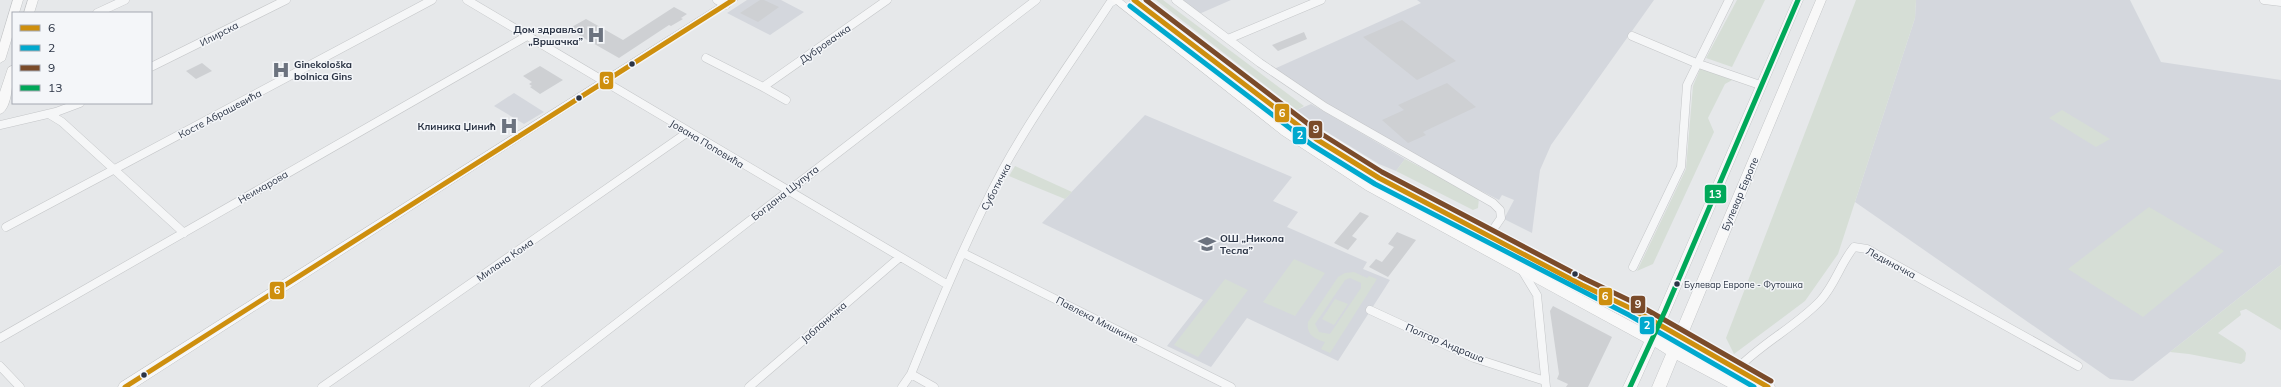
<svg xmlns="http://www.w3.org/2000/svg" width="2281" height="387" font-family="Mulish,sans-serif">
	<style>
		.built { fill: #d4d7dd }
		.green { fill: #d6ded6; fill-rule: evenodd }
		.building { fill: #ced0d3 }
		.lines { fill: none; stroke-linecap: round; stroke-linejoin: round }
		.street-casing { stroke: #c4c6c8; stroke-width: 9 }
		.secondary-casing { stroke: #c4c6c8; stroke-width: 1 }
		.street { stroke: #f5f6f7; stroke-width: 8 }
		.secondary { fill: #f8f8f8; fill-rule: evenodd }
		.bus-1-casing { stroke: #f4f6f9; stroke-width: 8 }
		.bus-2-casing { stroke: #f4f6f9; stroke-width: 8 }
		.bus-3-casing { stroke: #f4f6f9; stroke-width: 8 }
		.bus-4-casing { stroke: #f4f6f9; stroke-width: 8 }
		.bus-1 { stroke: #ce8f0e; stroke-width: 5 }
		.bus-2 { stroke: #00a9ce; stroke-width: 5 }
		.bus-3 { stroke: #7a4b2a; stroke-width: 5 }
		.bus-4 { stroke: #00a859; stroke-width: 5 }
		.bus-dot { fill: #2b3445; stroke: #f4f6f9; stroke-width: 1.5 }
		.labels { text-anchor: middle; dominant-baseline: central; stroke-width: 3; stroke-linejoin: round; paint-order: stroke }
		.bus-label { font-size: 9px; fill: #2b3445; stroke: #f4f6f9; text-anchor: start }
		.poi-label { font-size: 10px; font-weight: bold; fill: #2b3445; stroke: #f4f6f9; text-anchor: end }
		.street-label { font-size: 10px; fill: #2b3445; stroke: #f4f6f9 }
		.line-badge { stroke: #f4f6f9; stroke-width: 1.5 }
		.badge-label { font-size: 11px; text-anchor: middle; font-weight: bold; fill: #fff }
	</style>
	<rect width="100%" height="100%" fill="#e6e8ea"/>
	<path class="built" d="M747 0H781L804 12 770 35 727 13Z
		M1181 0H1231L1199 14Z
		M1417 0H1654L1551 145 1540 170 1532 233 1504 219 1514 200 1502 195 1499 200 1419 159 1351 120 1274 69 1421 3Z
		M1916 0H2130L2161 62 2281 80V265L2133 381 2110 379 1855 202 1915 18Z
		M514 93 544 112 524 124 494 106Z
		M1311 104 1366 136 1405 159 1396 171 1379 164 1322 129 1297 110Z
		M1145 115 1292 177 1273 201 1298 212 1287 227 1367 262 1363 269 1390 280 1338 361 1247 318 1211 367 1167 346 1203 300 1042 223Z"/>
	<path class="green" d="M1156 0H1163L1304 106 1297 110Z
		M1737 0H1765L1732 67 1706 58Z
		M1856 0H1916L1915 18 1838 254 1805 301 1734 354 1726 338Z
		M1701 67 1734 79 1725 84 1708 118 1714 132 1653 264 1637 271 1686 169 1693 86Z
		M2062 110 2110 139 2096 147 2049 118Z
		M1405 159 1479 198 1478 208 1473 210 1396 171Z
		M1015 166 1072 192 1065 199 1009 176Z
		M2149 207 2224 251 2143 317 2068 269Z
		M1294 259 1325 273 1295 316 1263 302Z
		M2281 265V330L2246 309 2240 311 2241 315 2218 333 2243 349 2246 353 2245 361 2241 364 2189 354 2170 352Z
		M1354 272 1367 278 1369 276 1377 279 1330 353 1321 349 1325 342C1314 339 1306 334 1308 322L1338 277 1345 273ZM1350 278 1361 283V288L1330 334 1319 332 1315 324 1345 280Z
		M1225 279 1248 290 1198 357 1174 345Z
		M1335 299 1348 304 1334 325 1322 319Z"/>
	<path class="building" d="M760 0H764L779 7 758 22 740 13Z
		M674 7 687 14 681 18 683 19 671 26 669 25 619 58 568 29 586 19 623 40Z
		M1402 20 1456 61 1417 80 1363 37Z
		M1304 32 1307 39 1278 51 1272 45Z
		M202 63 212 71 196 79 186 71Z
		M540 66 563 80 540 94 530 87 532 86 529 84 532 82 523 76Z
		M1447 83 1476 107 1423 132 1426 135 1408 143 1382 120 1404 110 1398 105Z
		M1360 212 1369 216 1352 236 1357 239 1348 250 1334 243Z
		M1397 232 1416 240 1388 277 1369 267 1376 259 1382 262 1394 247 1388 244Z
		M1553 306 1612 337 1588 387H1566L1568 384 1557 379 1559 374 1550 311Z"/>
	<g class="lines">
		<g class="street-casing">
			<path id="street" d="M467 0 948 285
				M717 0 726 5
				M1176 0 1260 63 1325 107 1493 203 1500 210 1501 218 1481 247
				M2264 0 2281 2
				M97 13 125 0
				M1632 36 1696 63 1760 85
				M1228 39 1321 0
				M706 58 763 87 887 0
				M151 67 286 0
				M763 87 786 100
				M49 114 62 122 184 233
				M0 125 56 112 80 103
				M6 227 432 0
				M963 253 1231 387
				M1633 267 1681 167 1687 85 1729 0
				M1523 272 1537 295 1546 387
				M1370 310 1474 358 1545 381
				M0 338 527 36
				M0 366 20 387
				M1737 369C1762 343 1795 327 1820 301 1835 285 1840 264 1854 247L1867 249 2078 366
				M911 374 934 387
				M322 387 688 132
				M534 387 1036 0
				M749 387 900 257
				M902 387 911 374C939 305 968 235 1003 169 1035 111 1074 58 1110 3L1115 0"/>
		</g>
		<g class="secondary-casing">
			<path id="secondary" d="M13 0H23L19 13H13V34L5 60 0 63V43Z
				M28 0H38L34 13H24Z
				M726 0H738L136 387H118L120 383Z
				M1111 0H1122L1290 129 1374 184 1649 331 1651 326 1375 181 1312 142 1129 0H1140L1320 136 1383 175 1656 316 1793 0H1803L1666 322 1677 328 1816 0H1826L1688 334 1773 383 1775 387H1756L1683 345 1682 349 1745 383 1747 387H1728L1677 360 1666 387H1652L1666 354 1655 347 1637 387H1623L1644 342 1366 190 1282 135ZM1662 332 1673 339 1671 343 1660 337Z
				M13 65C13 76 13 110 0 114V92L8 68Z"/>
		</g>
		<use href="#street" class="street"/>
		<use href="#secondary" class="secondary"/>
		<g class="bus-1-casing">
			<path id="bus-1" d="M1134 0 1316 139 1379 178 1582 285 1632 309 1768 387
				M125 387 733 0"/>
		</g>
		<g class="bus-2-casing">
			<path id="bus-2" d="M1130 6 1312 145 1375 184 1629 315 1754 387"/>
		</g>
		<g class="bus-3-casing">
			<path id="bus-3" d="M1146 0 1320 133 1382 172 1585 279 1635 303 1771 381"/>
		</g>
		<g class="bus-4-casing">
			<path id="bus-4" d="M1630 387 1665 311 1798 0"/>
		</g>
		<use href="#bus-1" class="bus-1"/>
		<use href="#bus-2" class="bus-2"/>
		<use href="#bus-3" class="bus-3"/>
		<use href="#bus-4" class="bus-4"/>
	</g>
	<defs>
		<g id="hospital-bare" transform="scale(1.38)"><path d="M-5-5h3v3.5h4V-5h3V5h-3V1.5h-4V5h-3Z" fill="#6c737f" stroke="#f4f6f9" stroke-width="2.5" paint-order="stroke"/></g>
		<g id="school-bare" transform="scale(1.38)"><path d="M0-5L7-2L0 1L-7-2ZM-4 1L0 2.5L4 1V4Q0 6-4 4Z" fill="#6c737f" stroke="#f4f6f9" stroke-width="2.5" paint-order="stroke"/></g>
	</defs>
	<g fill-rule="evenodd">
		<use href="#hospital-bare" x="596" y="35"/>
		<use href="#hospital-bare" x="281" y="70"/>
		<use href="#hospital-bare" x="509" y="126"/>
		<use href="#school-bare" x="1207" y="244"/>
	</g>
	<g class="bus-dot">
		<circle cx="632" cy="64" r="3.5"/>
		<circle cx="579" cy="98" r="3.5"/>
		<circle cx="1575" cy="274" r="3.5"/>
		<circle cx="1677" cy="284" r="3.5"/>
		<circle cx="144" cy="375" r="3.5"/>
	</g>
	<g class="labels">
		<g class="bus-label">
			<text x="1684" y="284">Булевар Европе - Футошка</text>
		</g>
		<g class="poi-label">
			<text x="583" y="29">Дом здравља<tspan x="583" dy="12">„Вршачка”</tspan></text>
			<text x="294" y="64" text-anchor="start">Ginekološka<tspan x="294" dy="12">bolnica Gins</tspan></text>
			<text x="496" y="126">Клиника Џинић</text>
			<text x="1220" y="238" text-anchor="start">ОШ „Никола<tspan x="1220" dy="12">Тесла”</tspan></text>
		</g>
		<g class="street-label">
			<text transform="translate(219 34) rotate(-27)">Илирска</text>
			<text transform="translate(825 44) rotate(-35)">Дубровачка</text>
			<text transform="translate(220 114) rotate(-28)">Косте Абрашевића</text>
			<text transform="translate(707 144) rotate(31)">Јована Поповића</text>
			<text transform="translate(263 187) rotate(-30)">Неимарова</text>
			<text transform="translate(996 187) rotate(-62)">Суботичка</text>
			<text transform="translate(785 193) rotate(-38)">Богдана Шупута</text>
			<text transform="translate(1740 194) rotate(-67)">Булевар Европе</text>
			<text transform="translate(505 260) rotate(-35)">Милана Кома</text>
			<text transform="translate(1891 263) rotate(28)">Лединачка</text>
			<text transform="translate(1097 320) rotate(27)">Павлека Мишкине</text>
			<text transform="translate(824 322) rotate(-41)">Јабланичка</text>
			<text transform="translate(1445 343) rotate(23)">Полгар Андраша</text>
		</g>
	</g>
	<g class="line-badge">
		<rect x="599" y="71" width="15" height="19" rx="4" fill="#ce8f0e"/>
		<rect x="1274" y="103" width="16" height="20" rx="4" fill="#ce8f0e"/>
		<rect x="1308" y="120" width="15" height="19" rx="4" fill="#7a4b2a"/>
		<rect x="1292" y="126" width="15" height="19" rx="4" fill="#00a9ce"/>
		<rect x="1704" y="184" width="23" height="20" rx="4" fill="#00a859"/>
		<rect x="269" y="281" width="16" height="19" rx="4" fill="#ce8f0e"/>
		<rect x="1598" y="287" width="15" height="19" rx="4" fill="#ce8f0e"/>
		<rect x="1630" y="295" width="16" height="19" rx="4" fill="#7a4b2a"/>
		<rect x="1639" y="316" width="16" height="19" rx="4" fill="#00a9ce"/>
	</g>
	<g class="badge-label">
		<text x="606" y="84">6</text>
		<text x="1282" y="117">6</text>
		<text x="1316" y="133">9</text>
		<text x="1300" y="139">2</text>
		<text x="1715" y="198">13</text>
		<text x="277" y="294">6</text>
		<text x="1605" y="300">6</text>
		<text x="1638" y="308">9</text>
		<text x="1647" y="329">2</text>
	</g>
	<rect x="12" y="12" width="140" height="92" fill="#f4f6f9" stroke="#a4a8b1"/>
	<rect x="20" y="25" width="20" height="6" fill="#ce8f0e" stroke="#a4a8b1"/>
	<text x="48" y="32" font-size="12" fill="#2b3445">6</text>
	<rect x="20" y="45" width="20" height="6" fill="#00a9ce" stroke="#a4a8b1"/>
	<text x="48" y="52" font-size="12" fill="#2b3445">2</text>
	<rect x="20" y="65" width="20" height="6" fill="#7a4b2a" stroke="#a4a8b1"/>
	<text x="48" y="72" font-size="12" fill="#2b3445">9</text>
	<rect x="20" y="85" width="20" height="6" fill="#00a859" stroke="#a4a8b1"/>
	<text x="48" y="92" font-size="12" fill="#2b3445">13</text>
</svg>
